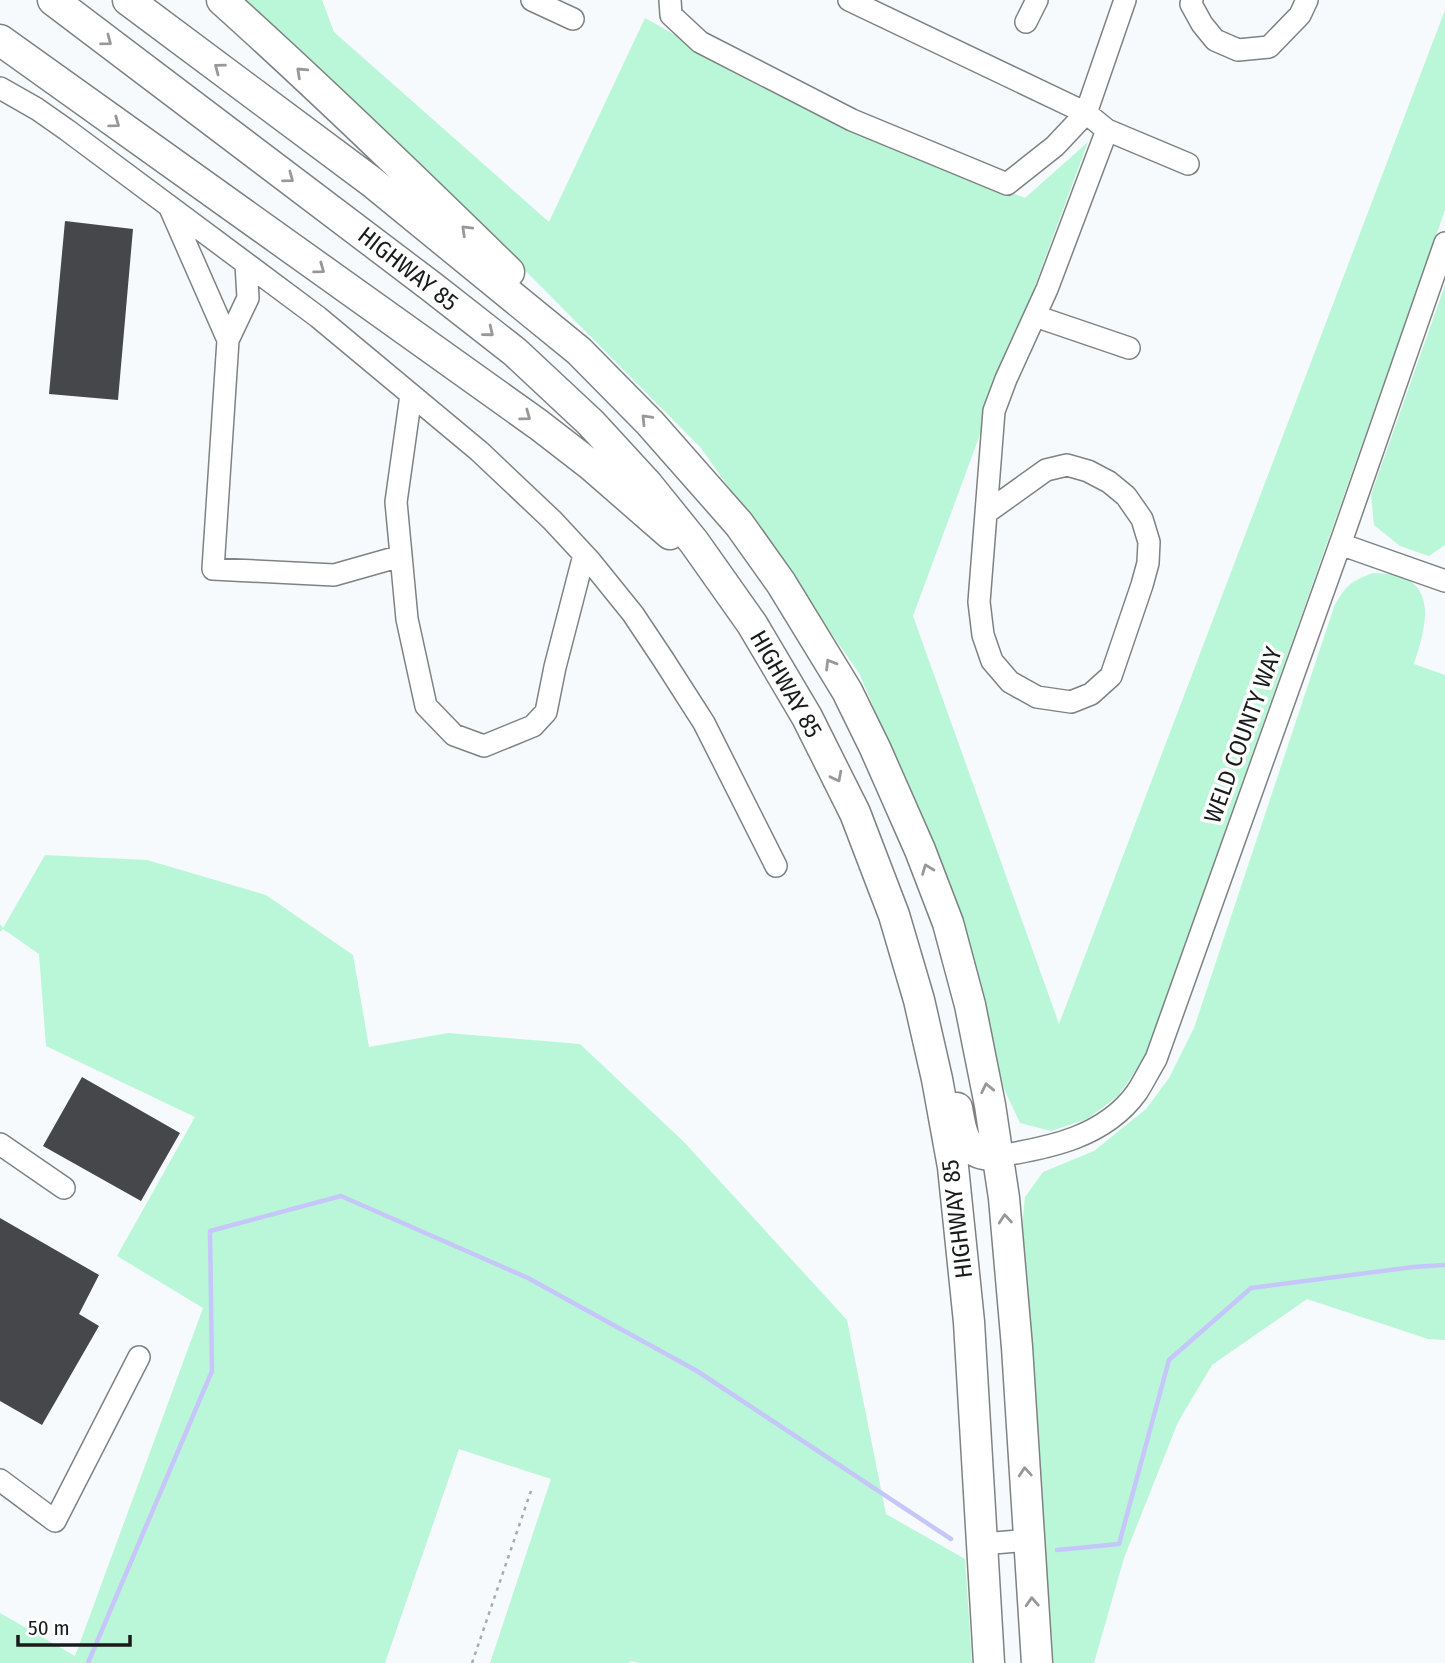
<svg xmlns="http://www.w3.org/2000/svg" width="1445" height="1663" font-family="'Fira Sans Condensed',sans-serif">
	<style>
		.green { fill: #b9f7d8 }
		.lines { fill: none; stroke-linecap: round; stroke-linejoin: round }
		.stream { stroke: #c6c6fa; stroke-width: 4.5 }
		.building { fill: #45474a }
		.minor-casing { stroke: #7e8283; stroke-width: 24 }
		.highway-casing { stroke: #7e8283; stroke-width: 33 }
		.path { stroke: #a7aaab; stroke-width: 2.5; stroke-dasharray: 3.5 5; stroke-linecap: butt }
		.minor { stroke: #fff; stroke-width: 21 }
		.highway { stroke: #fff; stroke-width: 30 }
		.oneway { stroke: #989898 }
		.labels { text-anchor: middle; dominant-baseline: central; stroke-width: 7; stroke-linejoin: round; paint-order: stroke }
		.street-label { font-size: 24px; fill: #191b1b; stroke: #fff }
	</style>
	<rect width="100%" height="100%" fill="#f6fafc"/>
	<path class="green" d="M235 0H322L334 32 549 222 645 18 823 118 1025 198 1088 142 913 616 1059 1024 1445 10V210L1145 1057 1118 1096 1087 1119 1051 1131 1020 1123 1004 1089 953 895 859 673 701 448 494 239Z
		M1445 285V545L1429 556 1400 546 1374 525 1371 495Z
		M1373 573C1381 574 1392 573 1400 576 1439 590 1423 635 1414 664L1445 675V1340L1428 1339 1307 1299 1212 1365 1178 1422 1124 1558 1094 1663H1052L1022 1226 1025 1197 1043 1172 1094 1151 1146 1109 1169 1078 1194 1028 1334 607C1345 586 1351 581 1373 573Z
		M45 855 147 860 266 895 353 955 369 1047 448 1033 580 1044 684 1142 847 1320 886 1514 965 1559 972 1663H639L631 1661 630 1663H490L551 1479 459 1449 385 1663H0V1613L75 1656 203 1308 117 1256 195 1117 46 1046 39 954 3 929 0 932V924L3 928Z"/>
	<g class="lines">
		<path class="stream" d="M1057 1550 1119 1544 1169 1360 1251 1288 1413 1267 1445 1265
			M88 1663 212 1371 210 1231 341 1196 528 1278 697 1371 951 1539"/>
	</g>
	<path class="building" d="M65 221 133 229 118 400 49 394Z
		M82 1077 180 1133 141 1201 43 1146Z
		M0 1218 99 1275 79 1314 99 1326 42 1425 0 1401Z"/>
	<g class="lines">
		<g class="minor-casing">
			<path id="minor" d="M532 0 573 19
				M670 0 671 15 700 42 852 120 1007 184 1055 146 1086 113 1125 0
				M849 0 1086 113 1107 130 1047 289 1006 379 994 411 986 513 979 602 983 635 992 661 1010 682 1037 697 1071 702 1091 694 1111 676 1142 585 1148 563 1149 542 1142 519 1126 496 1109 482 1088 471 1067 465 1046 470 986 513
				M1192 0 1191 4 1202 24 1215 40 1238 50 1269 47 1300 15 1307 0
				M1026 22 1037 0
				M0 88 37 109 67 130 318 317 479 451 552 520 591 562 633 614 663 659 704 723 776 866
				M1107 130 1188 164
				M170 208 228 340 213 569 334 575 401 556
				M1035 316 1129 348
				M228 340 248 298 246 264
				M411 395 396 502 407 619 426 706 454 735 484 746 533 726 546 712 555 667 584 555
				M1340 544 1445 581
				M0 1144 64 1188
				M998 1156C1049 1148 1105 1137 1137 1092 1144 1081 1150 1069 1156 1059L1343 536 1445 243
				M0 1480 55 1521 139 1357
				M982 1544 1029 1540"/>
		</g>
		<g class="highway-casing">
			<path id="highway" d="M53 0 432 287 515 352 591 423 648 485 694 542 752 624 807 717 855 813 894 915 919 1000 937 1079 953 1167 969 1322 989 1663
				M128 0 372 182 579 351 650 423 739 524 781 583 847 691 875 748 920 850 948 923 970 1005 990 1105 1004 1198 1017 1347 1037 1663
				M222 0C320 88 415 180 509 272
				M0 40 539 425 592 466 670 534
				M957 1108C960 1124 962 1147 980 1153 985 1155 992 1155 998 1156"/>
		</g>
		<path class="path" d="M472 1663 532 1488"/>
		<use href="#minor" class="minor"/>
		<use href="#highway" class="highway"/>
	</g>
	<defs><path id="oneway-chevron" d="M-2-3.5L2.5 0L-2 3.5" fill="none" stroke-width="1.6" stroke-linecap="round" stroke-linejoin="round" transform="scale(1.75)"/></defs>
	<g class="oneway">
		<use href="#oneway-chevron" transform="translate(107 41) rotate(37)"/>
		<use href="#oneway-chevron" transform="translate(219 68) rotate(-143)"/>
		<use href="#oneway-chevron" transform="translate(301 72) rotate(-137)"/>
		<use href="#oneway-chevron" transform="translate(115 123) rotate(36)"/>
		<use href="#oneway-chevron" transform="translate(289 178) rotate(37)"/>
		<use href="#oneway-chevron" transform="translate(466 230) rotate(-136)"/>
		<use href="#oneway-chevron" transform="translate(320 269) rotate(36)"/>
		<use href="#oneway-chevron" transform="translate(489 332) rotate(39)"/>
		<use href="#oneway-chevron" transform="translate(526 416) rotate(36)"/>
		<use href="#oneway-chevron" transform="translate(646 419) rotate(-134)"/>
		<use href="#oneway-chevron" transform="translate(830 664) rotate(-121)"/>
		<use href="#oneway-chevron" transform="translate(837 777) rotate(63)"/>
		<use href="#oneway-chevron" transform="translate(927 869) rotate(-111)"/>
		<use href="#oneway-chevron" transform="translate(987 1088) rotate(-102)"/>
		<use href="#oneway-chevron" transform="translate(1005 1219) rotate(-95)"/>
		<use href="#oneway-chevron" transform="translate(1025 1472) rotate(-94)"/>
		<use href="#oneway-chevron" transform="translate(1032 1602) rotate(-93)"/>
	</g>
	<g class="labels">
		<g class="street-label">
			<text transform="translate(408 269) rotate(38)">HIGHWAY 85</text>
			<text transform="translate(786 684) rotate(60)">HIGHWAY 85</text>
			<text transform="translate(1243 735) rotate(-70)">WELD COUNTY WAY</text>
			<text transform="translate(957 1219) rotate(-97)">HIGHWAY 85</text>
		</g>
	</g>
	<path d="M18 1635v10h112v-10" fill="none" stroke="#191b1b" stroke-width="3.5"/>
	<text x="28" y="1635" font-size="21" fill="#191b1b" stroke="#ffffff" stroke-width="5" paint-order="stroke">50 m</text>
</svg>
